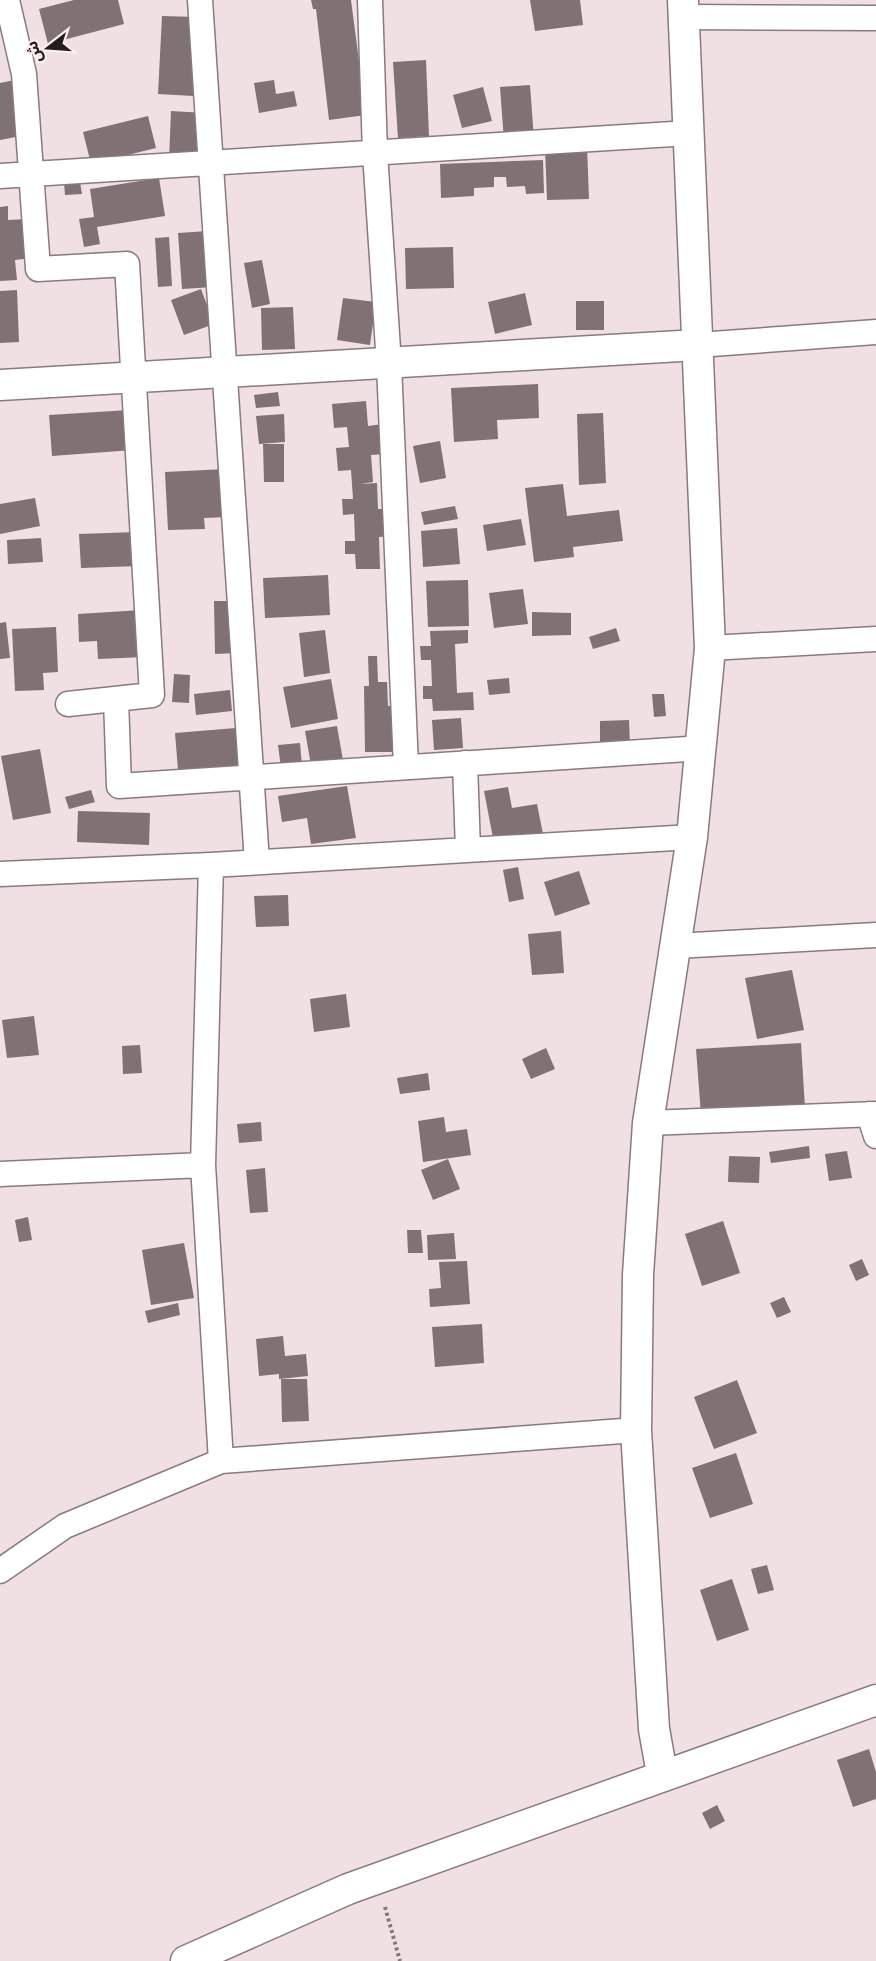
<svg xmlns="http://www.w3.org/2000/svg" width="876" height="1961" font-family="'Roboto Condensed','Noto Sans Arabic',sans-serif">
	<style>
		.building { fill: #7f7174 }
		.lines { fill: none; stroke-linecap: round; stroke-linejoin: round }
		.minor-casing { stroke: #897a7d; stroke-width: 27 }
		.tertiary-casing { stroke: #897a7d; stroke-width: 33 }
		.path { stroke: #83787a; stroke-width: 4; stroke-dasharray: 3 3; stroke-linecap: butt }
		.minor { stroke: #fff; stroke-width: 24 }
		.tertiary { stroke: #fff; stroke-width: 30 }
	</style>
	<rect width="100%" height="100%" fill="#f0dfe3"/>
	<path class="building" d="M74 0H118L124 24 48 44 39 9Z
		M311 0H351L366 115 329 120 316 9H313Z
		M530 0H580L583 25 535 31Z
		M162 16 197 17 193 96 158 94Z
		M426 60 429 136 398 138 393 62Z
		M15 80 26 135 0 140V83Z
		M274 80 276 94 294 91 297 106 259 113 254 83Z
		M530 85 534 139 504 141 500 87Z
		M483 87 492 121 462 128 453 95Z
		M171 111 205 113 203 162 169 160Z
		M148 116 156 148 91 164 83 132Z
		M587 146 589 199 547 200 545 147Z
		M543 160 544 193 526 194 525 186 507 187 506 177H494V187L474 188V196L441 198 440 164Z
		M159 178 165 216 97 227 100 244 84 247 79 219 94 217 90 189Z
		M80 182 82 194 65 195 64 183Z
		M8 206V220L28 219 31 258 15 260 17 280 0 281V207Z
		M208 231 213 287 182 289 178 233Z
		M169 237 172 286 158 287 155 238Z
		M453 247 454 288 406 289 405 248Z
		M262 260 270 304 252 308 244 263Z
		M201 289 214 324 184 335 171 300Z
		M17 290 19 342 0 343V291Z
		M525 293 532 325 495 334 488 302Z
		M343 298 376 302 370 345 337 340Z
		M576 301H604V330H576Z
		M293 307 295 349 262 350 261 308Z
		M538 384 539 418 497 420 498 439 454 442 451 388Z
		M278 392 280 406 256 408 254 395Z
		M366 401 368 426 383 424 385 454 371 455 373 482 361 484 377 483 378 509H391L392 536 379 537 380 569H356L355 554H345V541H355L354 514 343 515 342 499H353L351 470 338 471 336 448 349 447 347 427 334 428 332 404Z
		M129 410 133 450 52 456 49 415Z
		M603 413 606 483 579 485 577 414Z
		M284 414 285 442 259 444 256 416Z
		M440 441 446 478 420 483 413 446Z
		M263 444H284V482H264Z
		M226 469 228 517 204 518 205 529 168 530 165 472Z
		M563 484 567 516 619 510 623 541 573 547 574 557 534 562 525 488Z
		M35 498 40 526 0 534V504Z
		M455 506 458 519 424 525 421 512Z
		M521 519 526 545 487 551 483 525Z
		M457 528 460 564 423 567 421 531Z
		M137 532 139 566 81 568 79 534Z
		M41 538 43 562 8 564 7 540Z
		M328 575 330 615 265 618 263 578Z
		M468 580 469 626 428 627 426 581Z
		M523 589 528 624 494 628 489 593Z
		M214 601H234L235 653 215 654Z
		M142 610 144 657 98 659 97 641 79 642 78 614Z
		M532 612 571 613V635L532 636Z
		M6 622 10 658 0 659V623Z
		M56 627 58 672 43 673 44 690 15 691 12 629Z
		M616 628 620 641 593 649 589 637Z
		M325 630 330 673 304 677 299 633Z
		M468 630V643L455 644 457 693 473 692 474 710 433 711 432 699H423V686H432L431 660H421L420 646H431L430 631Z
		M368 656H377L378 682H387L388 706H392L393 752H365L364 686H369Z
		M174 674 190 675 189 703 172 702Z
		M509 678 510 693 489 695 487 680Z
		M331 679 338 719 291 728 283 687Z
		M230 690 232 711 196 715 194 694Z
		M652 694H664L666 716 654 717Z
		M461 718 463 748 434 750 432 720Z
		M629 720 630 746 600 747V721Z
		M337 726 344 766 312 771 305 731Z
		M236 728 239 766 178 770 175 733Z
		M300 743 302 766 281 768 278 745Z
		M40 749 51 813 13 820 1 756Z
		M347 786 356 838 311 844 307 818 282 822 278 796Z
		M508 787 512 808 537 804 543 834 494 843 484 791Z
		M91 790 95 802 69 809 65 797Z
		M78 811 150 813 149 845 77 842Z
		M518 867 524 899 509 902 503 870Z
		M579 871 590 904 555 916 544 882Z
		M288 895 289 926 256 927 254 896Z
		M561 931 564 973 532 975 528 934Z
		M792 970 804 1030 757 1039 745 978Z
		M346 994 350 1027 314 1032 310 999Z
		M34 1016 39 1055 7 1058 2 1020Z
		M801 1043 805 1108 701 1115 696 1049Z
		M140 1045 142 1073 123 1074 122 1046Z
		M546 1048 555 1069 531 1079 522 1059Z
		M428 1073 430 1090 400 1094 397 1078Z
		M444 1117 446 1132 467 1129 471 1155 423 1162 418 1121Z
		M261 1122 262 1141 239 1143 237 1124Z
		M809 1146 810 1158 771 1163 769 1152Z
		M847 1151 852 1178 829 1181 825 1154Z
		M729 1156 760 1157 759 1183 728 1182Z
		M448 1159 460 1189 433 1200 421 1170Z
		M265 1168 268 1212 250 1213 246 1170Z
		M28 1217 32 1240 19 1242 15 1220Z
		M723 1221 740 1273 702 1286 685 1234Z
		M407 1230H421L423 1253H408Z
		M454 1233 456 1259 428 1260 427 1235Z
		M184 1243 194 1298 151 1305 142 1250Z
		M862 1259 869 1275 856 1281 849 1265Z
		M467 1261 470 1304 430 1307 429 1289 441 1288 439 1262Z
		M784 1297 791 1312 777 1318 770 1303Z
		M178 1303 180 1315 148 1323 145 1311Z
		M482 1324 484 1363 435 1367 432 1327Z
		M283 1336 285 1356 306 1354 308 1376 279 1379V1374L259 1376 256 1339Z
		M281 1379H307L309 1421 282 1422Z
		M737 1380 757 1433 714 1449 694 1397Z
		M736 1453 753 1504 710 1518 692 1468Z
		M767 1565 774 1590 758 1594 751 1569Z
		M732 1579 749 1630 717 1641 700 1590Z
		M869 1749 876 1772V1799L853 1807 837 1760Z
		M717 1805 725 1821 710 1829 702 1813Z"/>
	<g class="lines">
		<g class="minor-casing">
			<path id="minor" d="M7 0 24 74 38 269 127 264 152 695 68 704
				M200 0 257 862
				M370 0 375 153 389 364 406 767
				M684 17 876 18
				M0 176 689 133
				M698 345 876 332
				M710 648 876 639
				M116 699 119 786 703 748
				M465 763 468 850
				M211 865 203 1165 221 1461
				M0 874 211 865 692 837
				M675 946 876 935
				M869 1114 876 1136
				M648 1123 876 1114
				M0 1174 203 1165
				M0 1571 65 1526 221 1461 636 1430"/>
		</g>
		<g class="tertiary-casing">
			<path id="tertiary" d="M0 385 698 345
				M662 1774 654 1729 636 1430 638 1275 648 1123 692 837 710 648 683 0
				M186 1961 348 1889 876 1700"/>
		</g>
		<path class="path" d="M385 1907 400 1961"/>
		<use href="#minor" class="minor"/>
		<use href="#tertiary" class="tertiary"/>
	</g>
	<g transform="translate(48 48) rotate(253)" stroke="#fdedf0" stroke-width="4.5" paint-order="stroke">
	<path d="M0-4.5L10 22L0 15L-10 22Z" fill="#231d1e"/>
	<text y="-9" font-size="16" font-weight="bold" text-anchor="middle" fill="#231d1e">ش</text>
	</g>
</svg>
